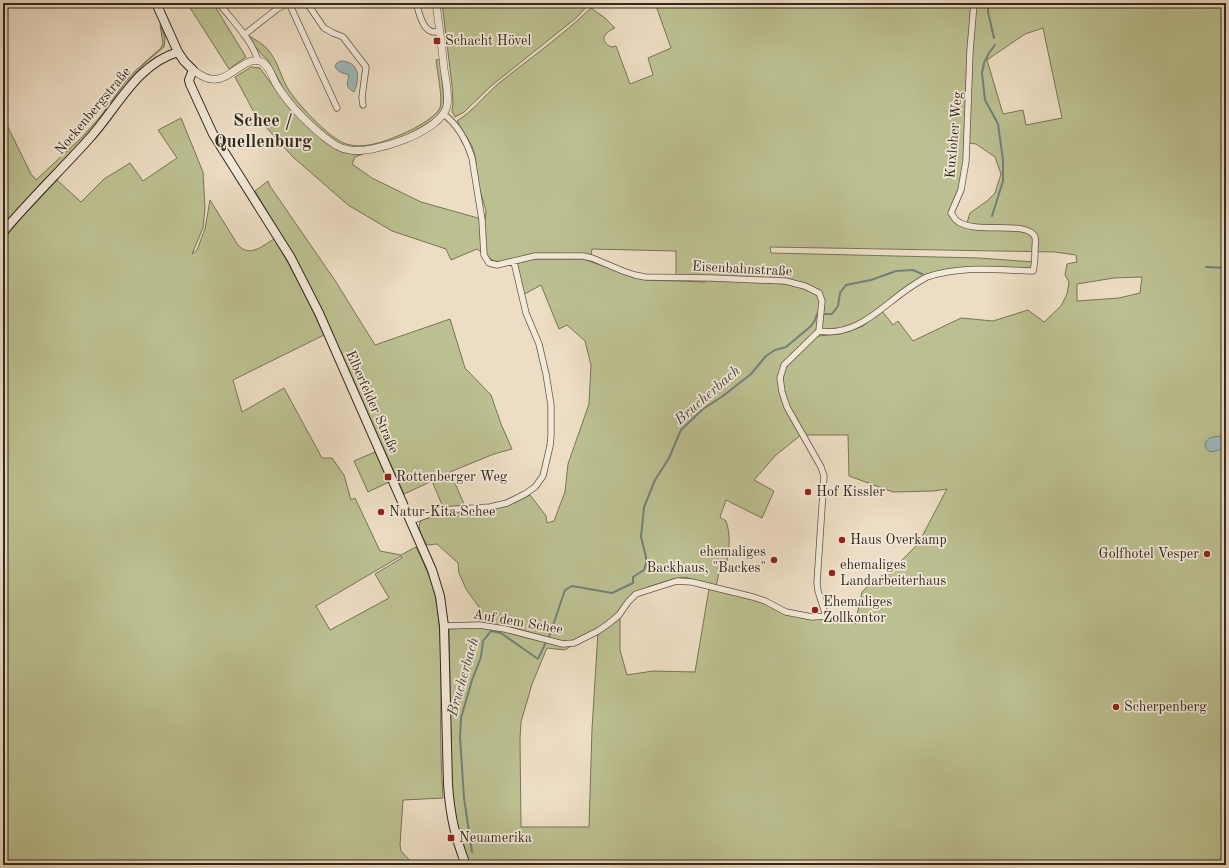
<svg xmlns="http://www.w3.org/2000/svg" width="1229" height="868" font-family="'Old Standard TT',serif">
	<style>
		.green { fill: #bcc091; stroke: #777457; fill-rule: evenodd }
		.water { fill: #9dbabd; stroke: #72807d }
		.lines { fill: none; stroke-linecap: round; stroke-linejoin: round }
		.stream { stroke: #72807d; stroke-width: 2 }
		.minor-casing { stroke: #615547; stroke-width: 7 }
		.tertiary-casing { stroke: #615547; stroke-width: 8 }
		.secondary-casing { stroke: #32281d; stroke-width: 10 }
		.minor { stroke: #f3e9d9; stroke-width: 5.5 }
		.tertiary { stroke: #f3e9d9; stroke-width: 7 }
		.secondary { stroke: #f3e9d9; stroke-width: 8 }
		.poi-dot { fill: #8f2418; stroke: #f3e9d9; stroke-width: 1.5 }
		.labels { text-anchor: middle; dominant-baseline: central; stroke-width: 3.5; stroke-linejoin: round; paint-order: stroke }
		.poi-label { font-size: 14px; fill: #32281d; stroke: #f3e9d9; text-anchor: start }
		.street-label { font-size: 14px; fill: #32281d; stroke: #f3e9d9 }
		.water-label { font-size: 15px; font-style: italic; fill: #4d4c45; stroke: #f3e9d9 }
		.district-label { font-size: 18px; font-weight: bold; fill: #32281d; stroke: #f3e9d9 }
	</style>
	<rect width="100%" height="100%" fill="#edddc4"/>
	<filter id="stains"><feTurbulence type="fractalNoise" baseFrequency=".005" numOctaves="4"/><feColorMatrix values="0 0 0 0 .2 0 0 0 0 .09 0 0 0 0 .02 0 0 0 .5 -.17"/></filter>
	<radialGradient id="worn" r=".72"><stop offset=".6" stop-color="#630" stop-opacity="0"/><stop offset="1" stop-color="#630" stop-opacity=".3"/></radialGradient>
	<path class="green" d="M187 3H213L246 57 229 69Z
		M442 3H590L576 18 491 86 464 112 455 117 452 111 453 103 452 85Z
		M655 3H1226V865H470L457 829 452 805 449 629 479 627 503 629 571 646 565 650 547 648 532 684 521 722 520 739 521 827H589L592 729 598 632 620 614V650L627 675 653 671 695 672 709 589 762 601 786 613 821 616 855 624 862 592 872 582 895 567 918 544 947 489 934 491 893 492 849 476 848 435H805L788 405 783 385V378L785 369 799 353 818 336 840 334 863 326 882 311 893 325 898 321 913 341 961 318 993 321 1028 310 1044 322 1061 306 1067 294 1069 282 1065 275 1067 264 1077 262 1076 255 1055 252 770 247 771 253 979 258 1034 262 1030 269 989 268 919 278 861 323 841 330 821 329 819 291 799 282 768 283 785 284 807 289 816 294 819 299 820 311 817 326 815 333 784 364 780 387 801 435 776 455 754 480 774 491 762 518 726 500 720 517 726 521C731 535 729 547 727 561L721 563 716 587 685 577 673 579 648 587 627 600 616 615 607 622 588 634 574 640 564 642 511 627 480 624 479 607 466 589 459 573 458 563 437 544 427 545C423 538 416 528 421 520L442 513H461L496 509 514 503 530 495 546 516 547 523 554 521 565 492 568 464 589 404 591 365 585 341 567 325 559 329 541 285 523 295 517 264 521 262 535 259H583L635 277 647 280 705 282 706 276 676 275V251L592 249 591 256 536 254 505 262 494 261 477 249 451 260 446 249 392 231 348 205 293 157 256 116 235 77 251 67 260 68 289 108 322 140 337 150 353 154H363L355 157 352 164 372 178 421 202 485 220 486 211 479 187 475 156 472 146 457 121C473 111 484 96 498 84 529 59 562 36 591 8L605 18 615 28C605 32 598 40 611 47L616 46 630 84 653 75 648 58 671 48ZM1043 28 1062 118 1026 125 1023 110 1003 114 987 60 1025 34ZM967 143 976 144 995 157 1001 174 995 193 987 201 970 213 966 226 958 225 951 218 952 207 959 189ZM1142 277 1140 293 1119 298 1077 301V284L1114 278Z
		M160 25 165 37 164 47 146 62 131 78 96 125 66 158 40 185 3 226V117L31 174 36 180 82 137 100 117 125 82 135 71 161 48 163 43Z
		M248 35C255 40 264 44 269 51 279 63 281 79 290 92 300 106 333 143 350 145 369 149 394 138 411 130 419 126 436 116 440 108 443 99 437 70 436 60L440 59 444 102 443 107 440 113 434 119 423 126 407 135 392 142 361 148 344 146 334 141 304 115 294 104 284 90 268 60 263 56 248 37Z
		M181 118 203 172 205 208 203 228 192 254 197 250 205 229 210 200 238 245C250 258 262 246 274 239 293 270 309 302 324 335L233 380 242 412 284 388 322 458H332L344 475 351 500 355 498 380 551 401 555 416 547C423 562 431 578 435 595 442 630 441 665 441 701 440 733 441 766 443 798L403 800 400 845 401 851 414 865H3V240L23 216 57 180 81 202 104 179 130 163 143 181 177 158 158 130ZM401 556 402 558 375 574 389 598 330 630 316 606Z
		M268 181 270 186 336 282 375 345 450 319 465 368 491 395 501 424 512 449 494 454 450 472 465 506 443 507 432 481 404 494 360 396 292 254 255 191Z
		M375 452 389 482 368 492 354 461Z"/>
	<path class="water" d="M341 61C360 62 360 78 354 92 345 87 347 84 349 75 343 73 337 72 335 66L337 63Z
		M1222 436H1226V448C1218 449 1208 457 1205 445 1207 436 1214 437 1222 436Z"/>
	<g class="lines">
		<path class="stream" d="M988 3V12L994 38
			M992 216 1003 181V160L998 124 985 100 982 73 984 63 989 53 995 45
			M1206 267 1226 268
			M825 314H832L838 306 840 293 846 285 871 280 896 271 913 270 922 274
			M549 637 565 590 572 586 612 593 633 583V577L644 570 646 563V557L641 537 644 507 655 480 669 458 681 430 703 409 723 396 751 374 766 356 775 350 786 347 811 326 815 320 817 314
			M472 852 464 798 460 737 461 718 472 680 481 657 483 641 491 631 501 633 538 659 546 642"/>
		<g class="minor-casing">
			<path id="minor" d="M219 3C232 21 252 39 258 61
				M289 3 337 108
				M301 3 309 6 324 28 333 33 343 37 366 67 362 97 363 105
				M416 3C419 11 422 31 434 32 436 32 438 32 440 31
				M244 35 277 9 288 3
				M443 114C457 123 467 142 472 158L482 220 484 255 489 263 497 265 535 256H583L592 258 623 271 635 275 645 277 711 278 785 281 805 286 819 293 822 301 819 331
				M819 331C857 337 881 307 909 288 915 284 921 280 927 277 961 265 998 270 1033 271 1035 264 1035 256 1035 249 1035 246 1036 241 1035 237 1027 219 973 236 956 220 954 218 953 215 951 213L961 190 966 161 970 51 974 3
				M411 521 441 510 490 507 507 503 525 494 535 487 543 476 550 446 551 436V405L546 374 539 344 526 313 514 262
				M444 626 479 625 505 629 563 644 574 643 598 631 608 624 619 615 628 602 636 594 677 581 692 582 753 597 765 601 786 612 812 617 826 616 818 591 817 583 824 476 821 467 787 407 782 392 780 378 784 365 819 331"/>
		</g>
		<g class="tertiary-casing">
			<path id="tertiary" d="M193 70C199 74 205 79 212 79 230 82 245 54 262 62 268 65 272 75 275 82 287 103 305 121 323 136 331 142 339 149 350 150 374 154 441 132 447 106 449 94 446 81 444 69 442 47 439 25 436 3"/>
		</g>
		<g class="secondary-casing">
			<path id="secondary" d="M156 3 178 52 184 61 193 70 189 80 190 84 213 134 291 258 319 313 432 570 440 596 444 626 448 784C450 815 455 837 466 865
				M3 232C30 200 60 171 88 140 117 109 135 65 178 52"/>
		</g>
		<use href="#minor" class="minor"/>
		<use href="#tertiary" class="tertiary"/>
		<use href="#secondary" class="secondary"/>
	</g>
	<g class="poi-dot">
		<rect x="433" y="37" width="8" height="8" rx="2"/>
		<rect x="384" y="473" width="8" height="8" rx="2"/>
		<circle cx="808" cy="492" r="4"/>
		<circle cx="381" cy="512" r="4"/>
		<circle cx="842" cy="540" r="4"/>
		<circle cx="1207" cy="554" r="4"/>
		<circle cx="774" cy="560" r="4"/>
		<circle cx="832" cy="573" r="4"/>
		<circle cx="815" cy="610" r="4"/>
		<circle cx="1116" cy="707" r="4"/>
		<rect x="447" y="834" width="8" height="8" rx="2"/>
	</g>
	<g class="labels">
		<g class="poi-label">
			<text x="445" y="41">Schacht Hövel</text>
			<text x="396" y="477">Rottenberger Weg</text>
			<text x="816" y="492">Hof Kissler</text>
			<text x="389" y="512">Natur-Kita Schee</text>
			<text x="850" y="540">Haus Overkamp</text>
			<text x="766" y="552" text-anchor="end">ehemaliges<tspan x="766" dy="16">Backhaus, "Backes"</tspan></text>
			<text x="1199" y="554" text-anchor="end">Golfhotel Vesper</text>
			<text x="840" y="565">ehemaliges<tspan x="840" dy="16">Landarbeiterhaus</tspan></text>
			<text x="823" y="602">Ehemaliges<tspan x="823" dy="16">Zollkontor</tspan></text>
			<text x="1124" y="707">Scherpenberg</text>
			<text x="459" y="838">Neuamerika</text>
		</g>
		<g class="street-label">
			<text transform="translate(93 111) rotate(-50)">Nockenbergstraße</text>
			<text transform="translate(954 135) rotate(-85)">Kuxloher Weg</text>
			<text transform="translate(742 269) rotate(3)">Eisenbahnstraße</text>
			<text transform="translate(372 402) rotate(66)">Elberfelder Straße</text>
			<text transform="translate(518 622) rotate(10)">Auf dem Schee</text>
		</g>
		<g class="water-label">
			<text transform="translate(708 396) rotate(-41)">Brucherbach</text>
			<text transform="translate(464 677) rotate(-74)">Brucherbach</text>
		</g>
		<g class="district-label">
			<text x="263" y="121">Schee /<tspan x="263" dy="21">Quellenburg</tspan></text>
		</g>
	</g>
	<rect width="1229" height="868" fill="none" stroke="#edddc4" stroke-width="16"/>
	<rect x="4" y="4" width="1221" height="860" fill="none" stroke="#32281d" stroke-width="2"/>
	<rect x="8" y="8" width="1213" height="852" fill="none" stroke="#32281d"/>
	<rect width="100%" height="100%" filter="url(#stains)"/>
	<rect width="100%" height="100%" fill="url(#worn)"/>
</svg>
